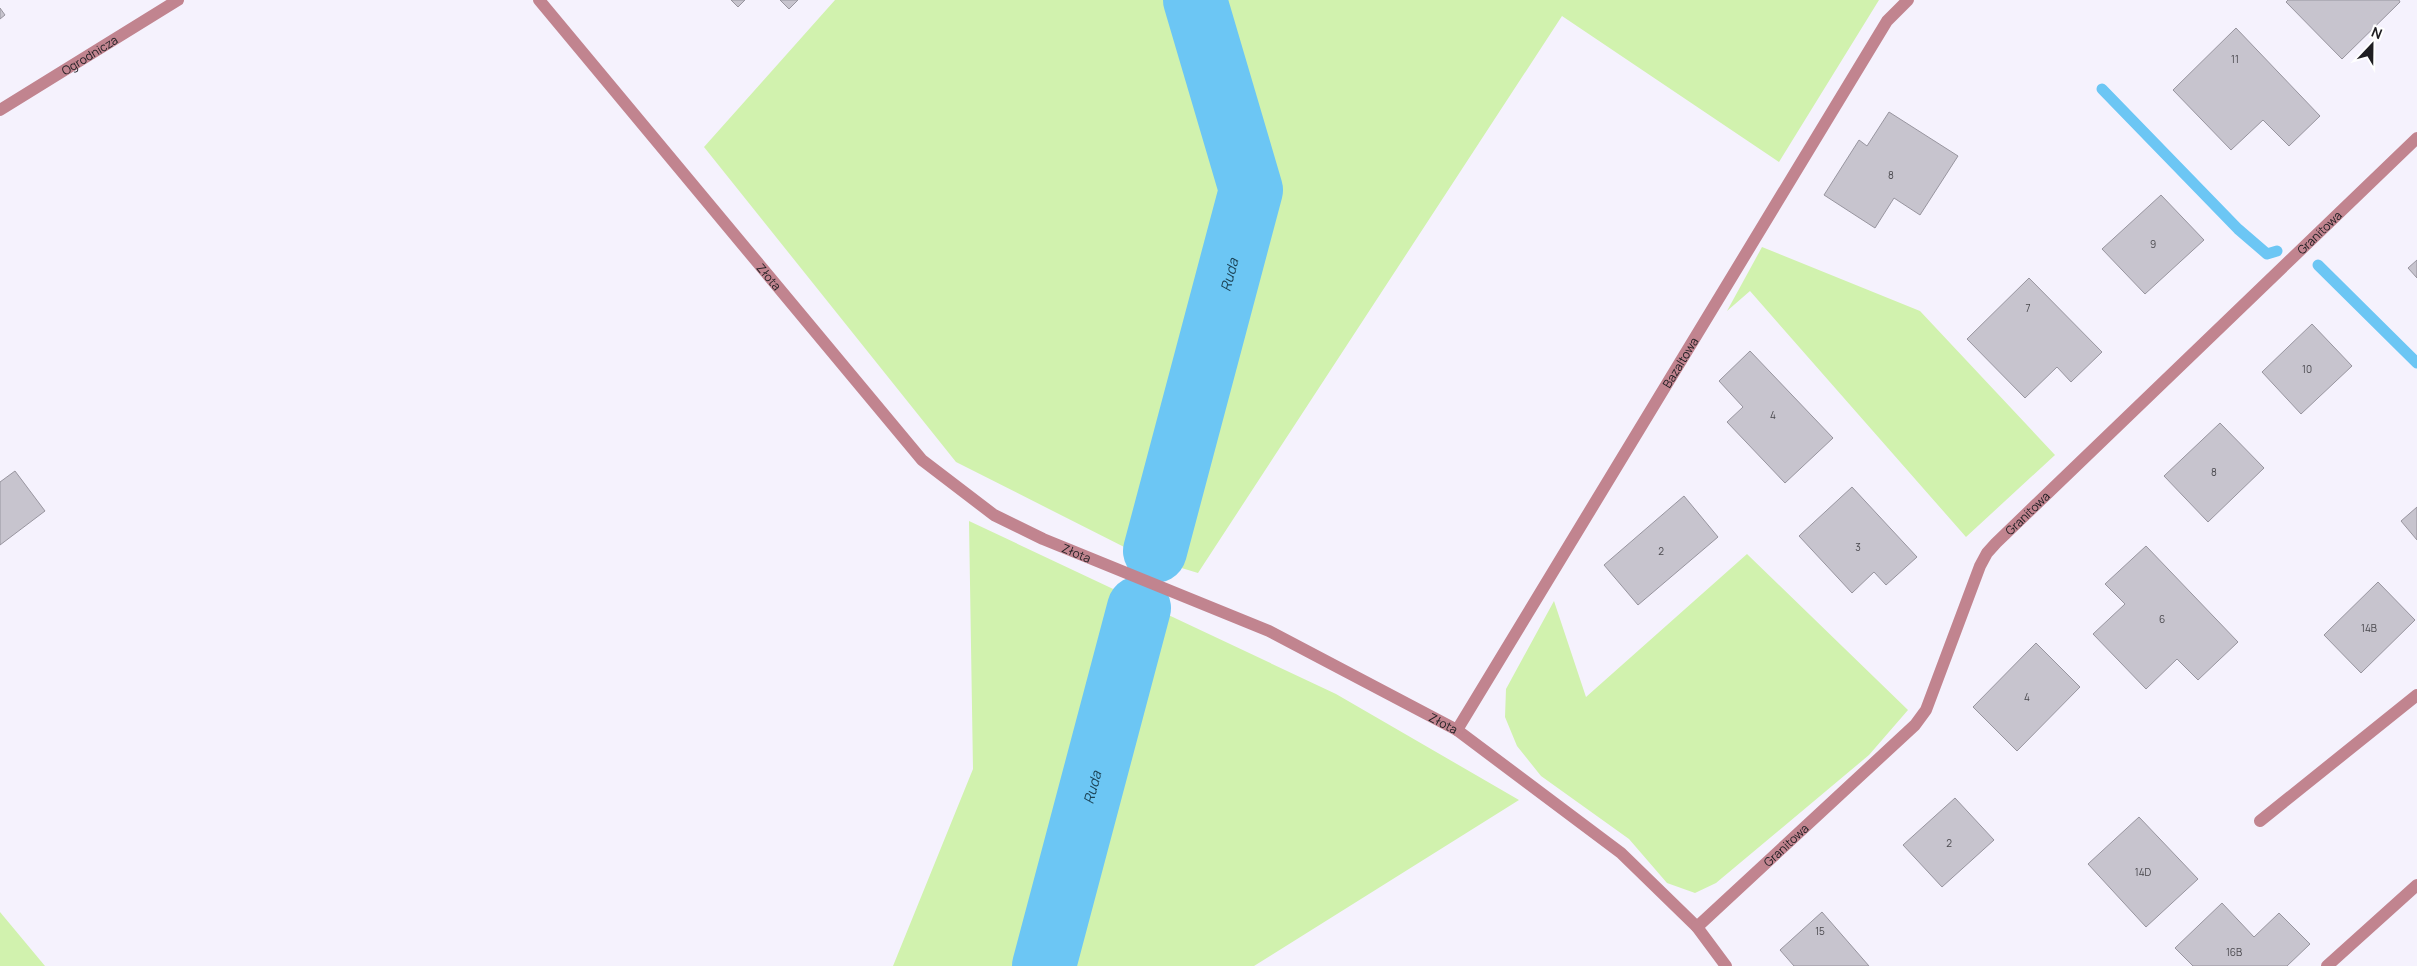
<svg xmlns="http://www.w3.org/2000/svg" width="2417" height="966" font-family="Manrope,sans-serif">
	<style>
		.green { fill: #d1f2ae }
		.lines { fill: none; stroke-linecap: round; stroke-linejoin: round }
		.stream { stroke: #6cc6f4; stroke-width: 11 }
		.river { stroke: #6cc6f4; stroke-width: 64 }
		.building { fill: #c7c4ce; stroke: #98959f }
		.lane { stroke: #c1848f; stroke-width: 12 }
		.street { stroke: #c1848f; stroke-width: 12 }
		.labels { text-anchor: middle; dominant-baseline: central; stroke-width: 4; stroke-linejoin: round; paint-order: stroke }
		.number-label { font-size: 10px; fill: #49484d }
		.street-label { font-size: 12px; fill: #1f1e22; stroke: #fff }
		.water-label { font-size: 14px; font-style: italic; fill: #1b4255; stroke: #fff }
	</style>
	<rect width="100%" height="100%" fill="#f5f2fd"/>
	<path class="green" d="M835 0H1879L1779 162 1562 16 1198 573 1142 556 956 462 704 147Z
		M1762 247 1920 311 2055 455 1966 537 1750 291 1727 311Z
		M969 521 1336 694 1519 800 1254 966H893L973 769Z
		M1747 554 1908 710 1869 755 1716 883 1695 893 1667 883 1629 839 1541 776 1517 746 1505 717 1506 689 1554 601 1586 697Z
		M0 912 45 966H0Z"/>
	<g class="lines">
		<path class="stream" d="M2102 89 2238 229 2267 254 2277 251
			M2318 265 2417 363"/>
		<g class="river">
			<path id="s1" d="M1155 551 1251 190 1195 0"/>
			<path id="s2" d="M1044 966 1139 608"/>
		</g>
	</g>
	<path class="building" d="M731 0H745L738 7Z
		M780 0H798L789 9Z
		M2288 0H2399L2400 2 2342 59 2286 2Z
		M0 8 5 15 0 19Z
		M2236 28 2320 116 2289 146 2263 120 2231 150 2173 90Z
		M1889 112 1958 156 1920 215 1894 198 1875 228 1824 195 1859 140 1867 146Z
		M2161 195 2204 240 2145 294 2102 249Z
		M2417 260V278L2408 268Z
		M2029 278 2102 352 2071 382 2057 367 2025 398 1967 339Z
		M2312 324 2352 366 2301 414 2262 372Z
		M1750 351 1833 438 1785 483 1727 422 1743 407 1719 381Z
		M2220 423 2264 468 2208 522 2164 476Z
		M15 471 45 511 0 545V482Z
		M1852 487 1917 557 1886 585 1874 572 1852 593 1799 536Z
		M1684 496 1718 537 1638 605 1604 565Z
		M2417 507V540L2401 521Z
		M2146 546 2238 642 2198 680 2177 659 2146 689 2093 634 2125 604 2105 584Z
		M2378 582 2415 620 2361 673 2324 635Z
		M2036 643 2080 687 2017 751 1973 707Z
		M1955 798 1994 840 1942 887 1903 845Z
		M2139 817 2198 879 2146 927 2088 864Z
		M2222 903 2254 937 2279 913 2310 944 2287 966H2193L2175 948Z
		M1822 912 1869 966H1794L1780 950Z"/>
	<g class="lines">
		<path class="lane" d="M2260 821 2417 695
			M2327 966 2417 885"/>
		<g class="street">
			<path id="s3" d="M539 0 922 460 994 515 1043 539 1269 631 1457 730 1621 853 1697 927 1726 966"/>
			<path id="s4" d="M0 110 178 0"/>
			<path id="s5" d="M1457 730 1887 21 1908 0"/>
			<path id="s6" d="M1697 927 1915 725 1926 710 1980 566 1987 553 1996 543 2417 138"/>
		</g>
	</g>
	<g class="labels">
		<g class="number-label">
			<text x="2235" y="59">11</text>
			<text x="1891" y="175">8</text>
			<text x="2153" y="244">9</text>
			<text x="2028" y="308">7</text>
			<text x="2307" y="369">10</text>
			<text x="1773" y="415">4</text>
			<text x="2214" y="472">8</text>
			<text x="1858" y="547">3</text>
			<text x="1661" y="551">2</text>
			<text x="2162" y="619">6</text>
			<text x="2369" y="628">14B</text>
			<text x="2027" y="697">4</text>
			<text x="1949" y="843">2</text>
			<text x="2143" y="872">14D</text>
			<text x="1820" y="931">15</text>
			<text x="2234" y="952">16B</text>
		</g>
		<g class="street-label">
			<text stroke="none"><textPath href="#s4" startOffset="105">Ogrodnicza</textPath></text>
			<text stroke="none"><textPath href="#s6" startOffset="946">Granitowa</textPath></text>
			<text stroke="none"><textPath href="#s3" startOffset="360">Złota</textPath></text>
			<text stroke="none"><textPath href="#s5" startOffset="430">Bazaltowa</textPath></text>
			<text stroke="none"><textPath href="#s6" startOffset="541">Granitowa</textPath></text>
			<text stroke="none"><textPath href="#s3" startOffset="780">Złota</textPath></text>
			<text stroke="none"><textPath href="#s3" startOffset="1185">Złota</textPath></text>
			<text stroke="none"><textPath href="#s6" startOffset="121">Granitowa</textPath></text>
		</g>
		<g class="water-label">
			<text stroke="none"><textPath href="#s1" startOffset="286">Ruda</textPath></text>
			<text stroke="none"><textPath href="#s2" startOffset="185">Ruda</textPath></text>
		</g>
	</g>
	<g transform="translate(2372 45) rotate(22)" stroke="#ffffff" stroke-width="4" paint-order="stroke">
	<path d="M0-4L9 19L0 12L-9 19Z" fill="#1f1e22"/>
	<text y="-8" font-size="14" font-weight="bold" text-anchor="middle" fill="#1f1e22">N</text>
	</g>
</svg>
